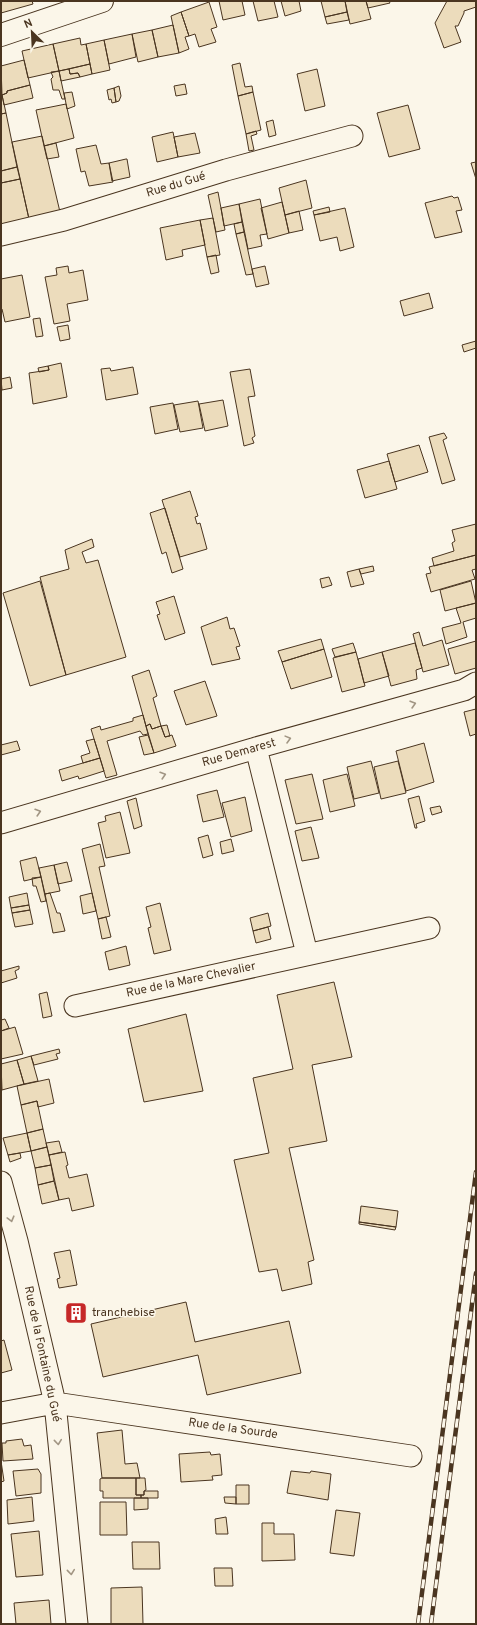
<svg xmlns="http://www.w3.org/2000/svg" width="477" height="1625" font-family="Overpass,sans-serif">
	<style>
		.building { fill: #ecdcbc; stroke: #4a3520 }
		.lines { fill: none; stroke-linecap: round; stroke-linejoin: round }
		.minor-casing { stroke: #4a3520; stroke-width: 23 }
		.secondary-casing { stroke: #4a3520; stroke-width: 24 }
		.minor { stroke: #fbf6e9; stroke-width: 21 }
		.secondary { stroke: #fbf6e9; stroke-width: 22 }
		.rail-casing { stroke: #4a3520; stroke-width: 4.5 }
		.rail { stroke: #fbf6e9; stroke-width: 3; stroke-dasharray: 9; stroke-linecap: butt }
		.oneway { stroke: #a29684 }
		.labels { text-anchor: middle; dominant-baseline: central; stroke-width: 3; stroke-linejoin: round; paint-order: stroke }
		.street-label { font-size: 12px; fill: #4a3520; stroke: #fbf6e9 }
		.poi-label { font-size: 12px; fill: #4a3520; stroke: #fbf6e9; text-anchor: start }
	</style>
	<rect width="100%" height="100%" fill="#fbf6e9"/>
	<path class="building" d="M1 1H32L33 4 1 13Z
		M219 1H242L245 15 223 20Z
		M253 1H274L278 17 258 21Z
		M281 1H299L301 11 285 16Z
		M321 1H345L347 12 325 17Z
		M345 1H366L371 19 350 24Z
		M366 1H389L390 3 368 8Z
		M447 1H476V7L464 11V13L458 26H455L461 42 444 48 435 23Z
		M209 2 217 27 211 29 216 42 199 47 195 34 189 36 181 12Z
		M181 12 189 36 185 37 189 49 179 53 171 16Z
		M347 12 349 20 327 24 325 17Z
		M173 25 179 53 158 57 152 30Z
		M152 30 158 57 138 62 132 34Z
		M132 34 136 57 109 64 104 40Z
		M80 38 81 45 86 44 90 64 59 71 53 44Z
		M104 40 110 70 92 74 86 44Z
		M53 44 59 71 28 78 22 51Z
		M24 60 30 85 7 91V93L2 95 1 66Z
		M240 63 245 87 252 86 253 92 238 96 232 65Z
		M90 64 92 74 80 77 78 73 70 74 69 69Z
		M69 69 70 74 78 73 80 77 61 81 59 71Z
		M317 69 325 106 305 111 297 74Z
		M59 71 65 99H62L59 90H53L51 79 53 77 51 72Z
		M185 84 187 94 176 96 174 86Z
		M30 85 33 98 4 105 2 95 7 93V91Z
		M119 86 121 96 119 101 116 102 114 88Z
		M114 88 116 102 112 103 111 99 109 100 107 90Z
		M72 92 75 106 67 109 64 93Z
		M253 92 261 130 246 134 238 96Z
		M2 95 6 113 1 114V95Z
		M66 104 74 138 44 146 36 110Z
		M408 105 420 149 389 157 377 113Z
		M6 113 17 167 1 171V114Z
		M273 120 276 135 269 137 266 122Z
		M256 131 257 134 251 136 254 150 249 151 246 134Z
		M173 132 178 157 157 162 152 137Z
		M195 133 200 153 178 157 174 137Z
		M42 136 60 212 29 219 12 142Z
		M56 143 59 157 47 159 44 146Z
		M96 145 101 164 109 163 113 182 89 186 85 171 81 172 76 149Z
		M126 159H127L130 177 112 181 109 163Z
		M476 162V179L471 163Z
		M17 167 20 179 1 183V171Z
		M20 179 29 219 1 226V183Z
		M306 180 312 208 285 215 279 188Z
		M218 192 225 230 216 232 208 195Z
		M452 196 454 198 458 197 462 210 456 211 462 232 435 238 425 203Z
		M260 199 267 234 260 235 262 246 248 249 239 204Z
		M282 202 289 233 268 239 261 208Z
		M239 204 242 222 224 226 221 208Z
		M329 207 330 212 314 215 313 211Z
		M345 208 354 247 340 251 337 237 320 241 314 215Z
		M299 211 303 230 289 233 285 215Z
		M213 218 220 255 207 257 200 220Z
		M200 220 205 245 182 250 183 256 166 260 160 228Z
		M242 222 244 232 236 234 234 224Z
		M244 232 253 274 246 275 236 234Z
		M216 255 219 272 211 274 207 257Z
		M68 266 69 273 83 270 88 300 67 304 70 321 54 324 45 277 57 275 56 268Z
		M265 266 269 284 256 287 252 269Z
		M22 275 30 317 5 322 2 309H1V279Z
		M429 293 433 308 404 316 400 301Z
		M40 318 43 336 36 337 33 319Z
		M68 325 70 339 60 341 57 327Z
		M476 341V348L464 352 462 345Z
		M61 363 67 397 33 404 29 373 49 370 48 366Z
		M48 366 49 370 39 372 38 368Z
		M133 367 138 394 106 400 101 369 110 368 111 371Z
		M250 369 255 396 248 397 255 436 252 438 254 443 244 446 230 372Z
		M10 377 12 388 2 390 1 379Z
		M223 400 228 426 205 431 199 404Z
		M198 401 203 428 180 432 174 405Z
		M173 403 178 429 155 434 150 407Z
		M444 433 447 438 443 440 455 480 442 484 429 437Z
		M419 445 428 472 395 482 387 454Z
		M389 461 397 489 365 498 357 470Z
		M190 491 198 516 195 517 197 524 200 523 207 549 180 557 162 500Z
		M165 508 183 569 172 573 166 552 162 554 150 513Z
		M476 524V555L434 566 432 558 454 551 452 543 455 541 452 530Z
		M92 539 94 547 82 552 86 563 98 560 126 657 66 675 40 577 69 569 65 550Z
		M476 555V569L472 570 475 579 431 592 426 574 431 573 429 567Z
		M373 566 374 571 361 574 359 569Z
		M359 569 364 584 351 587 347 572Z
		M329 577 332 585 322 588 320 579Z
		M40 581 66 675 30 686 3 593Z
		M471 581 476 603 445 611 440 590Z
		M174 596 185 633 165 640 157 615 160 614 156 602Z
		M476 603V618L463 622 467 637 446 644 442 628 461 623 456 608Z
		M227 617 230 629 234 628 240 646 236 647 240 659 212 665 201 627Z
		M419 632 423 646 442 640 449 665 423 672 413 634Z
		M321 639 324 649 282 662 278 651Z
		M476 641V668L455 674 448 649Z
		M353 643 356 652 335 657 332 649Z
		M415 643 422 668 416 670 417 679 391 686 382 652Z
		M324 649 332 677 291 689 282 662Z
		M356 652 365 686 342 692 333 658Z
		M382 652 389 676 364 683 358 659Z
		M149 670 157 696 153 698 161 726 152 729 150 724 146 726 132 676Z
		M205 681 217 716 186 725 174 691Z
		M476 709V734L470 736 464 712Z
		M143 715 148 734 143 735 140 731 107 741 117 775 106 778 91 729 100 726 101 730 133 721V718Z
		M150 724 152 729 161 726 165 737 172 735 176 746 154 753 146 726Z
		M167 725 170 736 165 737 161 726Z
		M148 735 154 753 144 755 139 737Z
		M94 739 100 758 83 763 81 756 90 753 86 741Z
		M17 741 20 750 1 755V745Z
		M424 743 434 782 406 791 396 751Z
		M100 758 104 771 79 779 78 776 62 781 59 770Z
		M371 761 379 793 354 799 347 767Z
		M398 761 406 793 381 799 374 767Z
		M312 774 323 819 296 824 285 780Z
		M347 774 355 806 330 812 323 780Z
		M217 790 224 817 203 822 197 795Z
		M419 796 425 821 416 824 417 828H415L408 799Z
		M245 797 252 831 231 837 222 803Z
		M136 798 142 826 134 829 127 801Z
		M440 806 442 812 432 815 430 808Z
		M120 812 130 853 106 858 98 823 106 821 105 816Z
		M311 827 319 858 302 861 295 831Z
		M208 835 213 855 203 858 198 838Z
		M231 839 234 851 222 854 220 842Z
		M100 844 105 866 99 867 110 916 98 919 82 849Z
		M36 857 41 877 24 881 20 861Z
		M67 862 72 881 58 884 54 865Z
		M54 865 60 891 45 894 39 868Z
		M41 877 46 901 41 902 36 886H33L32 878Z
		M27 893 29 905 11 908 9 897Z
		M50 893 57 913H60L65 931 53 933 45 894Z
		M92 893 96 911 83 914 80 896Z
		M160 903 171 950 154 954 148 928 151 927 146 907Z
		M29 905 30 910 12 913 11 908Z
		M30 910 33 924 15 927 12 913Z
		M268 913 271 926 253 931 250 918Z
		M106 917 111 937 102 939 98 919Z
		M268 927 271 939 256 943 253 931Z
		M126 946 130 965 109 970 105 952Z
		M19 966V969L15 971 17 978 1 983V971Z
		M334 982 352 1057 312 1065 327 1141 289 1148 314 1260 308 1262 312 1284 282 1291 277 1269 259 1272 234 1160 269 1153 253 1078 293 1069 277 995Z
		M47 992 52 1016 43 1018 39 994Z
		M186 1014 203 1091 144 1102 128 1029Z
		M5 1019 9 1028 1 1031V1020Z
		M15 1027 23 1054 1 1059V1031Z
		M59 1049 60 1053 56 1054 58 1059 34 1065 31 1056Z
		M31 1056 38 1081 24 1084 17 1060Z
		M17 1060 24 1084 2 1090 1 1064Z
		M49 1079 54 1103 38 1107 37 1101 21 1105 17 1086Z
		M37 1101 43 1129 27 1133 21 1105Z
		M43 1129 47 1147 31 1151 27 1133Z
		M27 1133 31 1151 8 1155 3 1138Z
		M59 1141 62 1152 49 1155 46 1143Z
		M47 1147 51 1165 35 1168 31 1151Z
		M65 1152 68 1165 66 1166 69 1178 87 1174 94 1206 72 1211 69 1198 59 1200 49 1155Z
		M20 1153 21 1158 10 1162 8 1155Z
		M51 1165 54 1181 38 1185 35 1168Z
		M54 1181 59 1200 42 1204 38 1185Z
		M361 1206 398 1211 396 1227 359 1222Z
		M359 1222 396 1227 395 1230 359 1224Z
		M70 1250 77 1285 59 1288 57 1279 60 1278 54 1253Z
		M186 1302 195 1342 289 1321 301 1373 207 1395 198 1355 103 1377 91 1324Z
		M82 1303 85 1318 71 1322 67 1307Z
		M4 1340 12 1370 1 1373V1341Z
		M122 1430 125 1464 137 1463 140 1478H102L97 1433Z
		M22 1439 24 1446 31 1445 33 1459 3 1461 2 1443H6V1441Z
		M210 1452 211 1455 220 1454 222 1475 212 1476 213 1480 181 1482 179 1454Z
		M1 1461 4 1481 1 1482Z
		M38 1469 41 1474V1493L16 1496 13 1471Z
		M291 1471 310 1473 311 1471 331 1474 328 1500 287 1493Z
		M102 1478H136V1495H141V1498H103V1491H100V1479Z
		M136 1478H145L146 1490 144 1491V1495H136Z
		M236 1485H249V1504H236Z
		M144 1491H158V1498H141V1495H144Z
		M32 1497 34 1521 8 1524 7 1500Z
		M224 1497H236V1504L225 1503Z
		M134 1498H148V1509L134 1510Z
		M100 1502H126L127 1535H100Z
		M336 1510 360 1513 354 1556 330 1553Z
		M226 1517 228 1534H216L215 1519Z
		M262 1523H274V1534H294L295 1560 262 1561Z
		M39 1531 43 1575 16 1577 11 1534Z
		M132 1542H159L160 1569H133Z
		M214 1568H232L233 1586H215Z
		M142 1587 143 1624H111V1588Z
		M49 1600 51 1624H16L14 1603Z"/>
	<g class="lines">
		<g class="minor-casing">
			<path id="minor" d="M1 235 64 220 226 170 352 136
				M256 748 307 954
				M1 823 256 748 464 690 476 683
				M75 1006 429 928
				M1 1182 17 1241 55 1403 77 1624
				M1 1413 55 1403 411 1456"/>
		</g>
		<g class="secondary-casing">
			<path id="secondary" d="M1 35 102 1"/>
		</g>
		<use href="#minor" class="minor"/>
		<use href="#secondary" class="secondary"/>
		<g class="rail-casing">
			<path id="rail" d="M418 1624 476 1172
				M431 1624 476 1273"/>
		</g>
		<use href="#rail" class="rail"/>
	</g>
	<defs><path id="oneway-chevron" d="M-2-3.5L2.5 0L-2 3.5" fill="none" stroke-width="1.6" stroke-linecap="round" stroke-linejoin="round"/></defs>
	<g class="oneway">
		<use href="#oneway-chevron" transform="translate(413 704) rotate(-16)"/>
		<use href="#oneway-chevron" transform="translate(288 739) rotate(-15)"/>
		<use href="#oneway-chevron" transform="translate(163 775) rotate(-17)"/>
		<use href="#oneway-chevron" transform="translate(38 812) rotate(-17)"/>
		<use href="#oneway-chevron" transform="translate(11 1219) rotate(75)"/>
		<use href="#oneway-chevron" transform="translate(58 1442) rotate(84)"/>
		<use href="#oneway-chevron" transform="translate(71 1572) rotate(84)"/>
	</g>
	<defs>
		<g id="building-square" transform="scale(1.15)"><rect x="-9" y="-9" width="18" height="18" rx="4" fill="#c62828" stroke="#fbf6e9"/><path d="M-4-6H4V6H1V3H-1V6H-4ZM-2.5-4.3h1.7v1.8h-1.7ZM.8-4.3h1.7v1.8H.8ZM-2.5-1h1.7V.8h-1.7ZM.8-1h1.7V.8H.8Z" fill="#fff"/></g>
	</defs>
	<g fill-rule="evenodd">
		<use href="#building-square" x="76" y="1313"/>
	</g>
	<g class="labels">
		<g class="street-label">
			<text transform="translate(176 185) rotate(-17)">Rue du Gué</text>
			<text transform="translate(239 753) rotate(-16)">Rue Demarest</text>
			<text transform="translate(191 980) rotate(-12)">Rue de la Mare Chevalier</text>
			<text transform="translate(42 1354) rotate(78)">Rue de la Fontaine du Gué</text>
			<text transform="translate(233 1429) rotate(8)">Rue de la Sourde</text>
		</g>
		<g class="poi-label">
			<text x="92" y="1313">tranchebise</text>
		</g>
	</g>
	<rect width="477" height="1625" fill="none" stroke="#4a3520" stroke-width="4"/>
	<g transform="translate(32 32) rotate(336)" stroke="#fbf6e9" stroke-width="3" paint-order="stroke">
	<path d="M0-3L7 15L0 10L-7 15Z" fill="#4a3520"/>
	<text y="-6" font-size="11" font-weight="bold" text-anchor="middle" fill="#4a3520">N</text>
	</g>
</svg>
